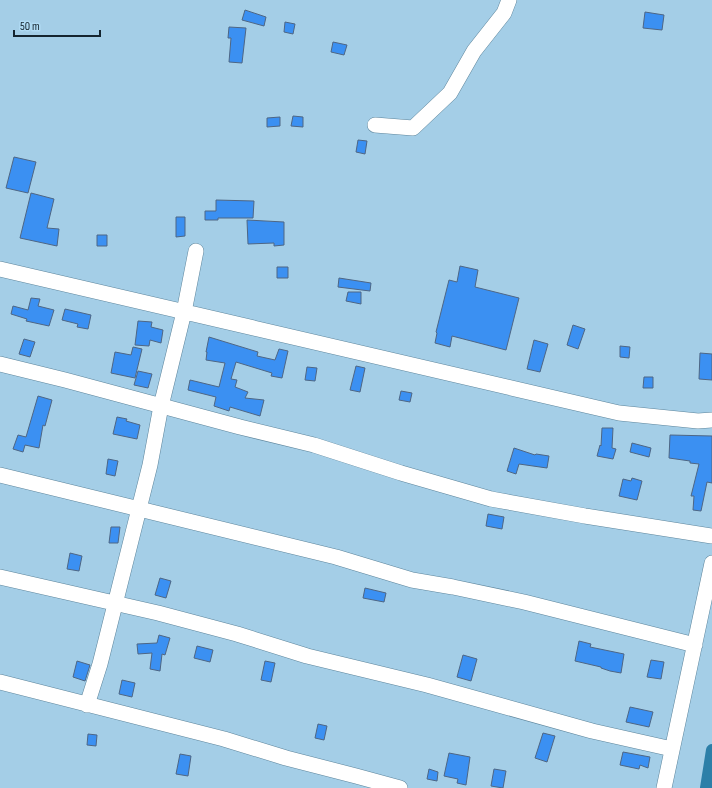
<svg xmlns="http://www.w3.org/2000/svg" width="712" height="788" font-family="'Sofia Sans Condensed',sans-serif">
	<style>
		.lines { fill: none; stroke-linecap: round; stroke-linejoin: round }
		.canal { stroke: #2c7fa8; stroke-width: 12 }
		.building { fill: #3b90f2; stroke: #4e6684 }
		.minor-casing { stroke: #5d859c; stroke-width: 16 }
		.minor { stroke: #fff; stroke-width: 15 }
	</style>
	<rect width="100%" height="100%" fill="#a4cee7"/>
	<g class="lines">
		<path class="canal" d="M706 788 712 750"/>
	</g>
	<path class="building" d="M245 10 266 17 264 26 242 20Z
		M645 12 664 15 662 30 643 28Z
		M285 22 295 24 293 34 284 32Z
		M229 27 246 28 242 63 229 62 231 38H228Z
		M333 42 347 45 344 55 331 52Z
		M293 116 303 117V127L291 126Z
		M280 117V126L267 127V118Z
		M358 140 367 141 365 154 356 152Z
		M14 157 36 162 28 193 6 188Z
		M31 193 54 199 47 228 59 229 57 246 20 238Z
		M216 200 254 201 253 218H218V220H205V211H216Z
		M176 217H185V236L176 237Z
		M247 220 284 222V245L274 246V243L248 244Z
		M97 235H107V246H97Z
		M460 266 478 270 475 287 519 298 506 350 452 336 450 347 435 343 437 333 436 332 449 280 457 282Z
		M277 267H288V278H277Z
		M339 278 371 283 370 291 338 287Z
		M348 292H361V304L346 301Z
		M31 298 40 299 38 306 54 310 49 326 26 321 27 319 11 314 13 306 28 310Z
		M65 309 91 315 88 329 77 327 78 324 62 320Z
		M138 321 152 322 151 327 163 330 161 343 150 340 149 346 135 345Z
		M573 325 585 329 578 349 567 345Z
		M209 337 258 352 257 356 275 360 279 349 288 351 282 378 271 376 272 373 236 362 231 379 237 380 235 387 248 392 245 398 264 400 260 416 230 407 229 411 214 406 216 397 188 390 190 380 219 387 225 363 206 360 207 352H206Z
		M24 339 35 342 30 357 19 354Z
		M534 340 548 344 540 372 527 369Z
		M620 346 630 347 629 358 620 357Z
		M133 347 142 349 135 378 111 373 115 352 131 355Z
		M700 353 712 354V380L699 379Z
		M356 366 365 368 360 392 350 390Z
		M307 367 317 368 315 381 305 380Z
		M138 371 152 374 148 388 134 385Z
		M644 377H653V388H643Z
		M401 391 412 393 410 402 399 400Z
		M38 396 52 400 45 426 43 425 39 448 25 445 23 452 13 449 18 435 26 437Z
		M117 417 127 419 126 421 140 425 137 439 113 434Z
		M602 428H613L612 448 616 449 613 459 597 456 600 445 601 446Z
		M670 435 712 436V483L707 482 701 511 693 510 694 496H691L699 464 690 463V461L669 458Z
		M632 443 651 448 649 457 630 452Z
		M514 448 535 455 536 454 549 456 547 468 519 464 516 474 507 471Z
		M108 459 118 461 115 476 106 474Z
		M632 478 642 481 637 500 619 496 623 479 631 481Z
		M488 514 504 517 502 529 486 526Z
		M111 527H120L118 543H109Z
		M70 553 82 556 79 571 67 569Z
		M160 578 171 581 166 598 155 595Z
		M365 588 386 593 384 602 363 598Z
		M159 635 170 638 165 655 162 654 160 671 150 669 152 653 138 654 137 644 157 643Z
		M579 641 591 644 590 647 624 654 621 673 610 671 601 668V667L575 661Z
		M197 646 213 650 210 662 194 658Z
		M463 655 477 659 471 681 457 677Z
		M651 660 664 662 661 679 647 677Z
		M77 661 90 665 85 681 73 677Z
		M265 661 275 663 271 682 261 680Z
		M122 680 135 683 132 697 119 694Z
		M630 707 653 712 649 727 626 722Z
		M318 724 327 726 324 740 315 738Z
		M543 733 555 736 547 762 535 758Z
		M88 734 97 735 96 746 87 745Z
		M623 752 650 757 648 768 640 765 639 769 620 765Z
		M449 753 470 757 466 785 457 783 458 779 444 776Z
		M180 754 191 756 188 776 176 774Z
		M429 769 438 772 437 781 427 779Z
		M494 769 506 771 503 788 491 786Z"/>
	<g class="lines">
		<g class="minor-casing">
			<path id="minor" d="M375 125 413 128 450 93 474 51 504 13 509 0
				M0 269 619 413 698 421 712 420
				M0 364 65 380 240 427 314 445 401 473 491 499 585 516 712 536
				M0 475 336 557 412 580 453 587 524 602 695 645
				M0 577 158 613 237 634 307 656 427 685 592 731 672 749
				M0 682 224 739 286 758 356 776 400 788
				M87 705 100 664 150 465 161 406 184 312 196 251
				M664 788 712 563"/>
		</g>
		<use href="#minor" class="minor"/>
	</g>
	<path d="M14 30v6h86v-6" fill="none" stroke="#15252f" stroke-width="2"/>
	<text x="20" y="30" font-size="12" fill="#15252f" stroke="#b0dbf4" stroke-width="3" paint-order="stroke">50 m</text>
</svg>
